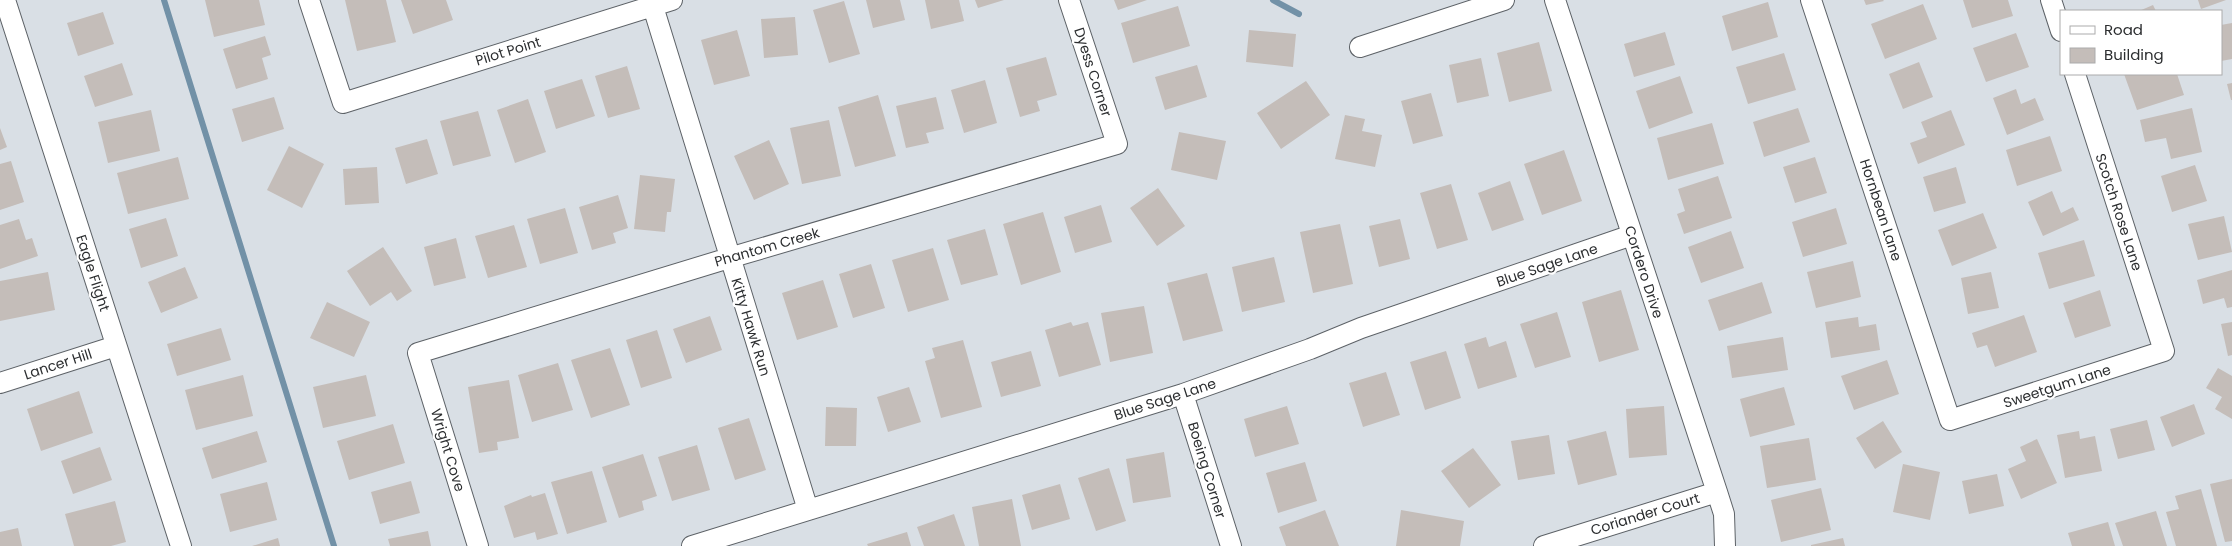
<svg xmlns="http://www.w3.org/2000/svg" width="2232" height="546" font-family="Poppins,sans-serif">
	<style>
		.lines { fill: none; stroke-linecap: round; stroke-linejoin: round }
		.stream { stroke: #7291a7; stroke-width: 6 }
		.building { fill: #c4bdb9 }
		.minor-casing { stroke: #5d6267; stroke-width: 22 }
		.minor { stroke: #fff; stroke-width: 20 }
		.labels { text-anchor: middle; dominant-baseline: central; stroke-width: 4.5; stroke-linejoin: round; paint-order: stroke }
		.street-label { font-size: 14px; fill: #2c2e30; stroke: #fff }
	</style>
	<rect width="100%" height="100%" fill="#d9dfe5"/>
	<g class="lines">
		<path class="stream" d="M164 0 334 546
			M1273 0 1299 14"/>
	</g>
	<path class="building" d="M205 0H259L265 25 214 37Z
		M345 0H386L396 42 357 51Z
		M401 0H446L453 20 413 34Z
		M866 0H900L905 20 873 28Z
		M925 0H959L964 21 931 29Z
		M975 0H1004L978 8Z
		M1114 0H1147L1118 10Z
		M1864 0H1883L1884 1 1866 5Z
		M1963 0H2008L2013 16 1972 28Z
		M2198 0H2226L2201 9Z
		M844 1 860 54 829 63 813 10Z
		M1768 2 1778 37 1732 51 1722 16Z
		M1923 4 1937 39 1885 59 1871 24Z
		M2153 5 2156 11H2139Z
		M1178 6 1190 46 1133 63 1121 23Z
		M103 12 114 44 78 56 67 23Z
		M795 17 798 55 764 58 761 19Z
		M2232 23V59L2221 61V25Z
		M737 30 750 76 714 85 701 40Z
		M1249 30 1296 34 1293 67 1246 62Z
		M1665 32 1675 65 1634 77 1624 44Z
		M2016 33 2029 67 1986 82 1973 48Z
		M265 36 271 55 262 58 268 79 236 89 223 49Z
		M1539 42 1552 91 1509 102 1497 53Z
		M1784 53 1796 90 1748 104 1736 67Z
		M1046 57 1057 95 1037 101 1040 111 1020 117 1006 68Z
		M1481 58 1489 96 1457 103 1449 65Z
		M1919 62 1933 97 1903 109 1889 74Z
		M122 63 133 95 95 107 84 76Z
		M1197 65 1207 97 1165 110 1155 77Z
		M627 66 640 109 608 118 595 76Z
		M2124 74H2177L2184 95 2137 110Z
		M1680 76 1693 113 1649 129 1636 91Z
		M582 79 595 116 556 129 544 91Z
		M985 80 997 123 964 133 951 90Z
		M1306 81 1330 115 1281 149 1257 113Z
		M2232 83V100H2231L2227 84Z
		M2016 89 2021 104 2035 98 2044 120 2007 135 1993 98Z
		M1431 93 1443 136 1413 144 1401 101Z
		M878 95 896 156 855 167 838 107Z
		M274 97 284 129 242 142 232 109Z
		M936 97 944 129 926 133 929 143 906 148 896 106Z
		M528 99 546 152 515 163 497 110Z
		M1798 108 1810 142 1764 157 1753 122Z
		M2192 108 2202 152 2171 159 2166 138 2145 142 2140 120Z
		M151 110 160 151 108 163 98 122Z
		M1951 110 1965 145 1918 164 1910 143 1927 137 1921 122Z
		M478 111 491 156 453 166 440 121Z
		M1345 115 1365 119 1362 131 1382 135 1375 167 1335 159Z
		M829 120 841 176 802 184 790 128Z
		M1712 123 1724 164 1668 180 1657 138Z
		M0 128 7 147 0 150Z
		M1179 132 1226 141 1217 180 1171 170Z
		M2050 136 2062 171 2017 186 2006 150Z
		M427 139 438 174 406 184 395 148Z
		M769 140 789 184 754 200 734 156Z
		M289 146 324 164 302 208 267 190Z
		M1564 150 1582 201 1542 215 1524 164Z
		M178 157 189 199 128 214 117 173Z
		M1815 157 1827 193 1795 203 1783 167Z
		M11 161 24 202 0 210V164Z
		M2195 165 2207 201 2172 212 2161 176Z
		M377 167 379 203 345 205 343 169Z
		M1956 167 1966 203 1934 212 1923 177Z
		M640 175 675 179 671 212H667L665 232 634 229Z
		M1718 176 1732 218 1684 234 1677 214 1685 211 1678 189Z
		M1510 181 1524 220 1492 231 1478 193Z
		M1451 184 1468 240 1437 249 1420 193Z
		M1158 188 1185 226 1157 246 1130 208Z
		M2052 191 2061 213 2073 207 2079 220 2043 236 2028 202Z
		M618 195 628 228 613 233 616 243 592 250 579 207Z
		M1101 205 1112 242 1075 253 1064 217Z
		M565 208 578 253 540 264 527 219Z
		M1836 208 1847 244 1803 257 1792 222Z
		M1043 212 1061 272 1021 285 1003 224Z
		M1983 213 1997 248 1952 266 1938 230Z
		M2224 216 2232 252 2198 260 2188 224Z
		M166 218 178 256 141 268 129 229Z
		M19 219 26 240 32 238 38 256 0 269V225Z
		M1400 219 1410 259 1379 267 1369 226Z
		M1340 224 1353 284 1313 293 1300 232Z
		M514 225 527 267 488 278 475 236Z
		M985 229 998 275 961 285 947 240Z
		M1731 231 1744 268 1701 283 1688 247Z
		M456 238 466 278 434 286 424 247Z
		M2084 240 2095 276 2049 289 2038 253Z
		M383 247 412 291 397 301 391 292 370 306 347 271Z
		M933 248 949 300 908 312 892 260Z
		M1274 257 1285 302 1242 312 1232 267Z
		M1853 261 1861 297 1816 308 1807 272Z
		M871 264 885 308 853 318 839 274Z
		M185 267 198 298 161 313 148 282Z
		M2232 270V307L2227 308 2224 298 2203 304 2197 280Z
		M48 272 55 310 0 321V281Z
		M1991 272 1999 308 1968 314 1961 278Z
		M1207 273 1223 331 1183 341 1167 283Z
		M823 280 838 327 797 340 782 293Z
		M1762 282 1772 313 1719 331 1708 300Z
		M1621 290 1639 350 1599 362 1582 302Z
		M2100 290 2111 326 2075 338 2063 303Z
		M327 302 370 322 354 357 310 338Z
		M1144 306 1153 353 1110 362 1101 313Z
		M1557 312 1571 357 1535 368 1520 324Z
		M2024 315 2037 352 1995 367 1987 345 1977 348 1972 333Z
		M710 316 722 350 686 363 673 329Z
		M1858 317 1859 327 1876 324 1880 350 1831 358 1825 322Z
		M1071 322 1073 326 1088 322 1101 365 1059 377 1045 330Z
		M2232 322V355L2228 356 2221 324Z
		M221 328 231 360 177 376 167 344Z
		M657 330 672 378 641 388 626 340Z
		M1486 337 1489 347 1506 341 1517 377 1478 389 1464 344Z
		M1783 337 1788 370 1732 378 1727 346Z
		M963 340 982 407 941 418 925 361 935 358 932 348Z
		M610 348 630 405 591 418 571 360Z
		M1031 351 1041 386 1001 397 991 362Z
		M1446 351 1461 398 1425 410 1410 362Z
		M1887 360 1899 394 1854 410 1841 376Z
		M558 363 573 410 532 422 518 375Z
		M2218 368 2232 376V419L2215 409 2222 397 2206 388Z
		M1386 372 1400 415 1363 427 1349 383Z
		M243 375 253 416 196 430 185 390Z
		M366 375 376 416 323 428 313 387Z
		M509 380 519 438 497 442 498 450 479 453 468 387Z
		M909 387 921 422 888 432 877 397Z
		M1784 387 1795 425 1750 437 1740 399Z
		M79 391 93 433 41 451 27 409Z
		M2194 404 2205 434 2172 447 2160 417Z
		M1287 406 1299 444 1255 457 1244 419Z
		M1664 406 1667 455 1629 458 1626 409Z
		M826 407 857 408 856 446H825Z
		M749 418 766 470 735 480 718 428Z
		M2147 420 2155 450 2118 459 2110 429Z
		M1883 421 1902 452 1875 469 1856 438Z
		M393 424 405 463 349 480 337 441Z
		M257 431 267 462 212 479 202 448Z
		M1606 431 1617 475 1578 485 1567 441Z
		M2079 431 2080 439 2095 436 2102 471 2065 478 2057 435Z
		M1549 435 1555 474 1518 480 1511 441Z
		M1809 438 1816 480 1767 488 1760 446Z
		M2037 439 2057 483 2021 499 2008 469 2026 461 2020 447Z
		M697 445 710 490 672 501 658 457Z
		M100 447 112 480 73 494 61 461Z
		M1473 448 1501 485 1469 508 1441 471Z
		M1164 452 1171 497 1133 503 1126 459Z
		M643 454 657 496 642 501 644 510 619 518 602 467Z
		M1305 462 1317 501 1278 513 1266 473Z
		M1903 464 1940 472 1930 520 1893 512Z
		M1109 468 1126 521 1096 531 1078 478Z
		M592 471 607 522 567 534 551 482Z
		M1997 474 2004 506 1969 514 1962 481Z
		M2232 479V541L2225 542 2210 484Z
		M411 481 420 513 380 524 371 492Z
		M267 482 277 520 230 532 220 494Z
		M1060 484 1070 519 1032 530 1022 495Z
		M1821 488 1831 530 1781 542 1771 500Z
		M2201 489 2217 546H2176L2166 512 2179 509 2175 496Z
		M545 493 558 534 537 540 535 532 514 538 504 506 531 495 532 497Z
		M1012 499 1021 546H979L972 507Z
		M115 501 126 542 111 546H74L65 514Z
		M1325 510 1339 546H1286L1279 527Z
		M1401 510 1464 521 1460 546H1396Z
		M2156 511 2167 546H2123L2115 523Z
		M954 514 965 546H924L917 527Z
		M2108 522 2115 546H2072L2068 533Z
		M18 528 22 546H0V532Z
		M428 531 431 546H390L388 539Z
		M907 532 911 546H868L867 544Z
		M278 538 280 546H252Z
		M1843 538 1845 546H1811V545Z"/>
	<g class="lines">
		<g class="minor-casing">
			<path id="minor" d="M5 0 181 546
				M309 0 343 103 672 0
				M651 0 808 510
				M1555 0 1717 492 1724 514 1725 546
				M1811 0 1950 420 2164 351 2075 74
				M2051 0 2061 31
				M1360 47 1504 0
				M0 383 116 346
				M1183 394 1231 546
				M478 546 418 353 729 258 1117 144 1069 0
				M692 546 1183 394 1310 349 1361 328 1632 235
				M1544 546 1717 492"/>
		</g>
		<use href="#minor" class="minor"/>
	</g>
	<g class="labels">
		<g class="street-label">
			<text transform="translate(508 51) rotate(-17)">Pilot Point</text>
			<text transform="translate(1093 72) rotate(72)">Dyess Corner</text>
			<text transform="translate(1881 210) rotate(72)">Hornbean Lane</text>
			<text transform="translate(2119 212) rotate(72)">Scotch Rose Lane</text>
			<text transform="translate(767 247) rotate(-16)">Phantom Creek</text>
			<text transform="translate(1547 265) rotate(-19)">Blue Sage Lane</text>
			<text transform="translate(1644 272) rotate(72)">Cordero Drive</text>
			<text transform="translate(93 273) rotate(72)">Eagle Flight</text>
			<text transform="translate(751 327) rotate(73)">Kitty Hawk Run</text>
			<text transform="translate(58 364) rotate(-18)">Lancer Hill</text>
			<text transform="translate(2057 386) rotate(-18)">Sweetgum Lane</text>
			<text transform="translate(1165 399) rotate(-18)">Blue Sage Lane</text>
			<text transform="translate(448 450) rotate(73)">Wright Cove</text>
			<text transform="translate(1207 470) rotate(73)">Boeing Corner</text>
			<text transform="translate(1645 514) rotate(-17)">Coriander Court</text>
		</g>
	</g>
	<rect x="2060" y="10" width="162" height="65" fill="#ffffff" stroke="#ababac"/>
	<rect x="2070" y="26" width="25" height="8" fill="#ffffff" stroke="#ababac"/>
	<text x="2104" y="35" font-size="15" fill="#2c2e30">Road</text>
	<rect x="2070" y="48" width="25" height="15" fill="#c4bdb9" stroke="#ababac"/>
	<text x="2104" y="60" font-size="15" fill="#2c2e30">Building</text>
</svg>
